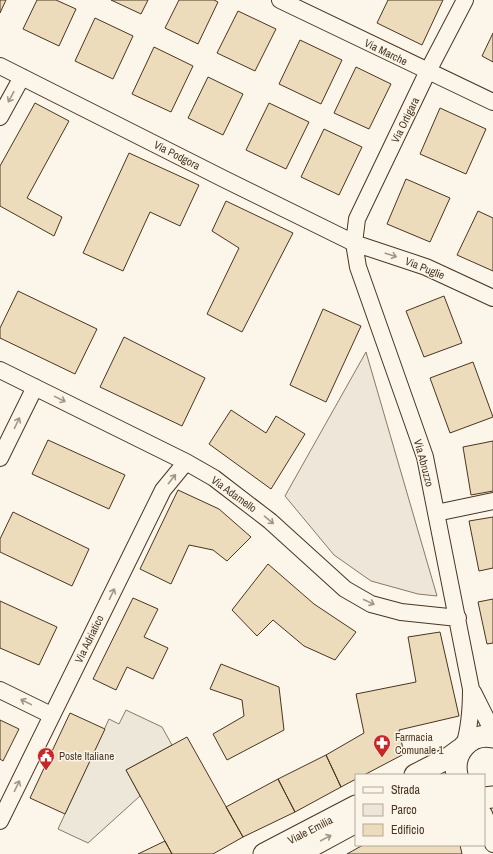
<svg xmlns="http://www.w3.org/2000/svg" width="493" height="854" font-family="'Archivo Narrow',sans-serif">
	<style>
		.green { fill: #ede6d9; stroke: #887966 }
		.parking { fill: #ede7d9; stroke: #887966 }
		.building { fill: #ecdcbc; stroke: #4a3520 }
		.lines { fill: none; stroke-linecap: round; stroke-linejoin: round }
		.minor-casing { stroke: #4a3520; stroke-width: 18 }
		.tertiary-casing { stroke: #4a3520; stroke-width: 23 }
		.minor { stroke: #fbf6e9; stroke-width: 16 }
		.tertiary { stroke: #fbf6e9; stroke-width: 21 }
		.oneway { stroke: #a29684 }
		.labels { text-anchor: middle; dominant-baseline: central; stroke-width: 3; stroke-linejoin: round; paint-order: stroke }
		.street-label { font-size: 11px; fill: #4a3520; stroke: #fbf6e9 }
		.poi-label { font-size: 11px; fill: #4a3520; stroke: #fbf6e9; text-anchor: start }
	</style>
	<rect width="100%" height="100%" fill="#fbf6e9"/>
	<path class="green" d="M366 352 437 596 418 594 371 581 334 555 285 496Z"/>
	<path class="parking" d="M126 710 162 727 172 745 126 770 140 796 88 843 58 829 109 719 119 724Z"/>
	<path class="building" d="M0 0H6L0 13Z
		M37 0H56L76 9 59 46 23 29Z
		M111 0H148L141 14Z
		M179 0H214L218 2 198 44 165 28Z
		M388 0H443L422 45 377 23Z
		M238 11 276 29 255 71 217 53Z
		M95 18 133 36 113 79 75 61Z
		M493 33V62L482 56Z
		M300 40 342 60 321 104 279 84Z
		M154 47 193 66 171 112 132 94Z
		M356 67 391 84 369 129 334 113Z
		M208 77 243 94 223 135 188 118Z
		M35 103 69 121 27 198 62 217 54 236 0 206V166Z
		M269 103 309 122 286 169 246 150Z
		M440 108 486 129 466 174 420 154Z
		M324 129 362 147 339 195 301 177Z
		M129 153 199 185 180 226 150 212 123 271 83 253Z
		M406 179 450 198 430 242 387 224Z
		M226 201 293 233 242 332 207 314 239 248 212 231Z
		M478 211 493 218V271L457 255Z
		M18 291 97 329 75 374 0 338V328Z
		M444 296 462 343 424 357 406 311Z
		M323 309 361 326 326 402 290 385Z
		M124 337 205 378 182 426 100 387Z
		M473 362 493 417 450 433 430 378Z
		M231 410 266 433 276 416 305 434 271 489 209 444Z
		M48 440 125 475 109 509 32 474Z
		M493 441V491L471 495 463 447Z
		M178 490 219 509 251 537 227 561 213 550 189 545 171 584 140 569Z
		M13 512 89 549 72 586 0 552V539Z
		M493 517V568L479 571 469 521Z
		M268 564 314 604 356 632 335 660 304 646 273 620 257 636 232 610Z
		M133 598 158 609 144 637 168 648 153 679 127 667 116 690 93 679Z
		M493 599V643L487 644 478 602Z
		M0 601 57 627 39 665 0 648Z
		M440 632 459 716 399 730 404 754 364 775H356V779L341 787 326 755 364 733 356 694 416 682 408 637Z
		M221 664 279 687 284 730 227 760 213 734 244 716 242 700 210 689Z
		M70 713 105 729 65 814 30 798Z
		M0 720 19 729 3 761 0 759Z
		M187 737 243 837 213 854H172L126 770Z
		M326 755 341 787 295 812 278 779Z
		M278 779 295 812 243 837 226 807Z
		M165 841 172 854H138Z
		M363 845H460L462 854H347Z"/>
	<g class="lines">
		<g class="minor-casing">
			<path id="minor" d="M280 0 493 102
				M0 66 224 179 354 243 426 267 493 298
				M0 117 22 77
				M0 370 186 462 214 478 270 521 345 589 371 604 401 612 458 618
				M0 458 35 387
				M436 513 493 501
				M0 690 51 715
				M473 692 493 732
				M464 746C470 727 471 708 471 689L425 457 358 267 354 243 357 219 428 71 465 0
				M484 814 487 822 493 844
				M0 821 163 490 186 462"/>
		</g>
		<g class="tertiary-casing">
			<path id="tertiary" d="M415 775 450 757 461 749
				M457 775C452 753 470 732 493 737
				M484 798 493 797
				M264 854 356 806
				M297 854 356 822"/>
		</g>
		<use href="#minor" class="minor"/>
		<use href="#tertiary" class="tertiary"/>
	</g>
	<defs><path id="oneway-shaft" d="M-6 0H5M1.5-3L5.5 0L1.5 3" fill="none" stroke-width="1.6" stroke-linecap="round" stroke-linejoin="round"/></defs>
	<g class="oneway">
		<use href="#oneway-shaft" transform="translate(11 97) rotate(118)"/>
		<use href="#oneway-shaft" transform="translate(391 255) rotate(18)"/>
		<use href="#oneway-shaft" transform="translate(60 399) rotate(26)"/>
		<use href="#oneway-shaft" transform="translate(17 423) rotate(-64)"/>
		<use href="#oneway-shaft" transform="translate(172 479) rotate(-52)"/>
		<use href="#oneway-shaft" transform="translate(269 520) rotate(40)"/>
		<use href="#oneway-shaft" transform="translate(112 594) rotate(-64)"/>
		<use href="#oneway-shaft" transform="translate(369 602) rotate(25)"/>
		<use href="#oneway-shaft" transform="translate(26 702) rotate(-154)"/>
		<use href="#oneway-shaft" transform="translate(17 786) rotate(-64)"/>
		<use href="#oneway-shaft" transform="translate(326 838) rotate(-28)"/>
	</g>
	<defs>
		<g id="pharmacy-pin" transform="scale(0.9)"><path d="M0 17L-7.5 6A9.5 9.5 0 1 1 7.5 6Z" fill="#c62828" stroke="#fbf6e9"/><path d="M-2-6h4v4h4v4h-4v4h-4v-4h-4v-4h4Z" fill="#fff"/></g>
		<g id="civic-pin" transform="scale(0.9)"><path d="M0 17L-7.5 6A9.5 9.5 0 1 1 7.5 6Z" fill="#c62828" stroke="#fbf6e9"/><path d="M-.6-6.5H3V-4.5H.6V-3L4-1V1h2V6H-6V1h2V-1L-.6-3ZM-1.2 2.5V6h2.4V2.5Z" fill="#fff"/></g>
	</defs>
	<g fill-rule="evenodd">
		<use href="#pharmacy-pin" x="382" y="743"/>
		<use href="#civic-pin" x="46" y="756"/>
	</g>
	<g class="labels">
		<g class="street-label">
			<text transform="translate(386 52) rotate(26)">Via Marche</text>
			<text transform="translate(405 120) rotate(-64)">Via Ortigara</text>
			<text transform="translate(177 155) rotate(27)">Via Podgora</text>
			<text transform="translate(425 268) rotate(22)">Via Puglie</text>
			<text transform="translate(424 463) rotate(75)">Via Abruzzo</text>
			<text transform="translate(234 494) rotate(36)">Via Adamello</text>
			<text transform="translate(89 639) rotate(-64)">Via Adriatico</text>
			<text transform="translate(310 830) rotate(-27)">Viale Emilia</text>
		</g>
		<g class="poi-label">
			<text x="395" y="737">Farmacia<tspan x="395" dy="13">Comunale 1</tspan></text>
			<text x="59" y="756">Poste Italiane</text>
		</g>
	</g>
	<rect x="355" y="774" width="130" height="72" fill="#fbf6e9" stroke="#b4a999"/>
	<rect x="363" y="787" width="20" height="6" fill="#fbf6e9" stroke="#b4a999"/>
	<text x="391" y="794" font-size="12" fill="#4a3520">Strada</text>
	<rect x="363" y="804" width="20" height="12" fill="#ede6d9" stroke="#b4a999"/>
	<text x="391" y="814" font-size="12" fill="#4a3520">Parco</text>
	<rect x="363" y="824" width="20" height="12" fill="#ecdcbc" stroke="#b4a999"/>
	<text x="391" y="834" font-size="12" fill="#4a3520">Edificio</text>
</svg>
